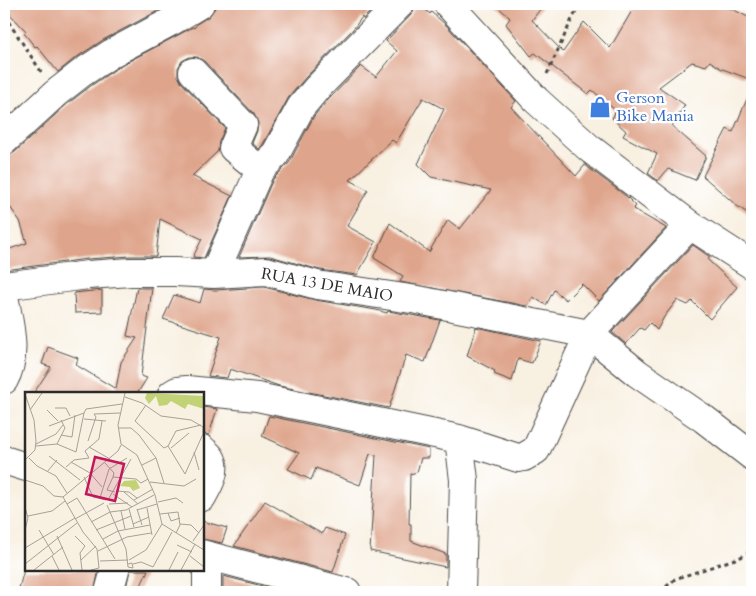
<svg xmlns="http://www.w3.org/2000/svg" width="756" height="596" font-family="Cardo,serif">
	<style>
		.building { fill: #dfa58c }
		.lines { fill: none; stroke-linecap: round; stroke-linejoin: round }
		.minor-casing { stroke: #4a4946; stroke-width: 30 }
		.path { stroke: #4a4946; stroke-width: 3; stroke-dasharray: 4 4; stroke-linecap: butt }
		.minor { stroke: #fff; stroke-width: 28 }
		.labels { text-anchor: middle; dominant-baseline: central; stroke-width: 4.5; stroke-linejoin: round; paint-order: stroke }
		.shop-label { font-size: 16px; fill: #366cbe; stroke: #fff; text-anchor: start }
		.street-label { font-size: 16px; fill: #2b2b2b; stroke: #fff }
		.inset-road { fill: none; stroke: #a6a198; stroke-width: 1 }
		.view { fill: #c2185b; fill-opacity: 0.15; stroke: #c2185b; stroke-width: 2.5 }
		.inset-edge { fill: none; stroke: #2b2b2b; stroke-width: 2.5 }
	</style>
	<rect width="100%" height="100%" fill="#fff"/>
	<filter id="ink" filterUnits="userSpaceOnUse"><feTurbulence type="fractalNoise" baseFrequency=".02" numOctaves="2"/><feDisplacementMap in="SourceGraphic" scale="10" xChannelSelector="R" yChannelSelector="G"/><feConvolveMatrix kernelMatrix="1 2 1 2 8 2 1 2 1" color-interpolation-filters="sRGB"/></filter>
	<filter id="wash" filterUnits="userSpaceOnUse"><feTurbulence type="fractalNoise" baseFrequency=".0096" numOctaves="4" result="noise"/><feDisplacementMap in="SourceGraphic" scale="20" xChannelSelector="R" yChannelSelector="G"/><feGaussianBlur stdDeviation="1.12" result="paint"/><feColorMatrix in="noise" values="0 0 0 0 0 0 0 0 0 0 0 0 0 0 0 0 0 1.4 0 .05"/><feComposite in="paint" operator="in"/></filter>
	<g filter="url(#wash)">
		<rect width="100%" height="100%" fill="#f8f0e1"/>
		<g id="blocks">
			<path class="building" d="M4 4H168L169 5 103 40 74 59 58 72 37 46 35 47 24 33 26 31 4 8Z
				M218 4H378L363 19 362 17 354 28 306 77 289 97 262 146 259 149 252 143 257 131 258 123 254 114 204 61 197 57H190L182 61 178 68V76L181 82 225 128 219 142 218 151 192 176 232 196 204 258 193 257 202 239 160 219 156 256H130L87 259 4 270V251L27 243 20 221 10 207 4 210V156H8L15 152 66 105 92 85 120 66 193 27 194 28 198 23 208 17Z
				M415 4H419L430 14 431 12 446 25 516 101 511 107 576 176 585 165 626 196 636 206 633 209 666 228 599 301 582 284 566 300 554 290 546 305 533 297 527 306 400 282 403 276 374 258 390 223 429 252 448 220 460 229 491 190 431 177 418 164 444 109 423 98 396 143 392 140 350 180 368 190 347 226 376 242 357 275 320 270 270 256 239 257 273 179 289 163 314 116 329 99 361 66 376 77 397 51 386 41 411 15 415 8Z
				M495 4H544L532 20 563 52 584 22 610 48 636 4H722L752 19V80L720 68 710 61 706 66 692 62 659 87 685 105 672 126 706 156 695 180 668 169 658 181 648 173 657 154 623 136 626 131 612 118 616 111 592 90 588 94 535 53 531 56 506 24 510 18Z
				M752 87V216L737 206 703 176 727 129 733 132Z
				M693 245 710 257 708 260 737 287 710 319 692 301 688 305 677 300 664 317 657 330 650 323 644 330 640 328 626 344 612 332Z
				M264 287 315 300 376 310 387 313 388 311 440 320 425 362 406 355 389 408 279 386 230 369 227 378 208 376 221 337 163 319 174 295 200 303 204 289 215 290Z
				M137 288H152L141 376 147 378 137 394H33L51 367 42 364 48 347 78 358 76 365 116 389 121 362 137 338 127 336Z
				M102 290V312L75 313 74 293Z
				M476 327 541 341 532 363 518 359 512 381 494 374 495 371 467 356Z
				M202 407 217 409 209 435 202 434Z
				M269 416 429 449V458H421L417 472 410 474 409 524H411V541L446 554V567L370 551 376 455 370 454 360 485 316 468 311 480 288 469 299 453 262 436Z
				M265 501 322 534 325 528 345 535 333 572 234 546Z
				M202 521 227 528 222 543 202 539Z
				M24 570H99L94 592H18Z
				M130 570H148L138 592H125Z
				M223 576 274 589V592H223Z"/>
		</g>
	</g>
	<g filter="url(#ink)">
		<use href="#blocks" fill-opacity="0" stroke="#4a4946" stroke-width="1"/>
		<g class="lines">
			<g class="minor-casing">
				<path id="minor" d="M448 4 536 100 589 148 690 225 752 265
					M193 72 243 125 233 148 260 170
					M4 141 56 93 83 72 112 53 172 21 200 4
					M214 274 260 170 275 155 301 107 317 88 400 4
					M4 286 88 275 131 272H175L214 274 266 271 317 285 418 300 589 334 637 373 704 419 752 456
					M4 296C9 323 18 355 4 380
					M172 394 177 391 187 390 257 397 459 439
					M202 449C205 452 209 455 211 458 218 470 208 486 202 497
					M4 460 26 467
					M202 554 347 592
					M109 592 115 570
					M207 592V557
					M461 592 464 480 459 439 518 458 524 457 536 450 589 334 690 225"/>
			</g>
			<path class="path" d="M4 15 42 73
				M547 74 573 17 581 4
				M660 592 675 579 741 557 752 550"/>
			<use href="#minor" class="minor"/>
		</g>
	</g>
	<defs>
		<g id="shop-bare" transform="scale(1.725)"><path d="M-5-2.5h2.3a2.7 3.5 0 0 1 5.4 0H5L5.5 6h-11ZM-1.5-2.5h3a1.5 2.3 0 0 0-3 0Z" fill="#3f7fe0" stroke="#fff" stroke-width="2.5" paint-order="stroke"/></g>
	</defs>
	<g fill-rule="evenodd">
		<use href="#shop-bare" x="600" y="107"/>
	</g>
	<g class="labels">
		<g class="shop-label">
			<text x="616" y="98">Gerson<tspan x="616" dy="18">Bike Mania</tspan></text>
		</g>
		<g class="street-label">
			<text transform="translate(327 285) rotate(10)">RUA 13 DE MAIO</text>
		</g>
	</g>
	<g transform="translate(25 392)">
		<rect width="179" height="179" fill="#f8f0e1"/>
		<path d="M122 1 179 4V17L163 12 160 17 146 9 142 13 134 14 131 4 124 12 120 6ZM111 88 115 96 108 99 105 95 95 94 99 89Z" fill="#c1d376"/>
		<path class="inset-road" d="M100 1 93 33 96 52 112 63 130 103 137 132 179 158M0 2 9 28 11 49 10 58 0 68M100 5 117 11 136 24 166 28 178 35V42L160 82 143 54M121 13 110 29 139 56 143 54M30 16H41L45 24M5 18 17 1M22 18 33 29M59 27 81 29M24 34 59 21 61 17 97 12M93 36H106L114 43 131 66 139 91M36 43 47 45 50 23M63 49 71 25 69 22 95 21M11 52 31 42 38 33M32 52 51 60 59 21M32 52 40 36 36 28M11 54 32 52M143 54 151 39 176 33M64 55 85 67M146 56 164 41M169 60 174 78M24 64 55 88M4 66 12 74 31 84 42 101M46 70 65 81 77 95M80 71 89 81 88 85 111 87 116 91 123 87M117 73 131 66M41 75 49 68 64 66 60 59 74 47 77 29M22 80 32 68M59 85 68 105 81 108M88 85 82 98 90 100M0 88 18 94 29 104 38 105M125 90 159 94 171 87M91 99 104 100 112 106M99 100 113 112M88 102 107 115M38 105 58 140 72 157 74 176 66 178M38 105 93 59 96 53M75 106 84 77 102 66M83 108 106 67M109 108 128 97M133 110 151 106 158 111M42 112 52 106 90 167M84 112 103 111M82 113 101 157 103 175 108 176 107 171 103 172M0 115 3 126 0 138M122 116 127 143M104 117 109 135M112 117 117 133M112 118 132 112M96 119 100 137M143 121 146 129 155 126M135 122 153 120 155 133 151 141M3 124 27 119 40 109M50 127 79 111M66 130 85 120 101 118 129 103M108 132 124 125M155 132 166 133 174 141M14 138 29 163M71 138 106 124M32 144 47 178M50 144 60 154 55 161 57 178M78 147 93 139 125 133M168 149 179 133M152 153 167 160M0 156 50 126M73 159 102 145 126 141M27 164 34 178M165 164 179 175M56 168 71 154M104 168 121 158 137 132M75 169 103 168M0 172 52 131M108 172 116 170 128 175 147 140M9 178 38 155M144 178 153 160M156 178 170 152"/>
		<path class="view" d="M70 65 99 72 90 109 61 102Z"/>
		<rect width="179" height="179" class="inset-edge"/>
	</g>
	<rect width="756" height="596" fill="none" stroke="#fff" stroke-width="20"/>
</svg>
